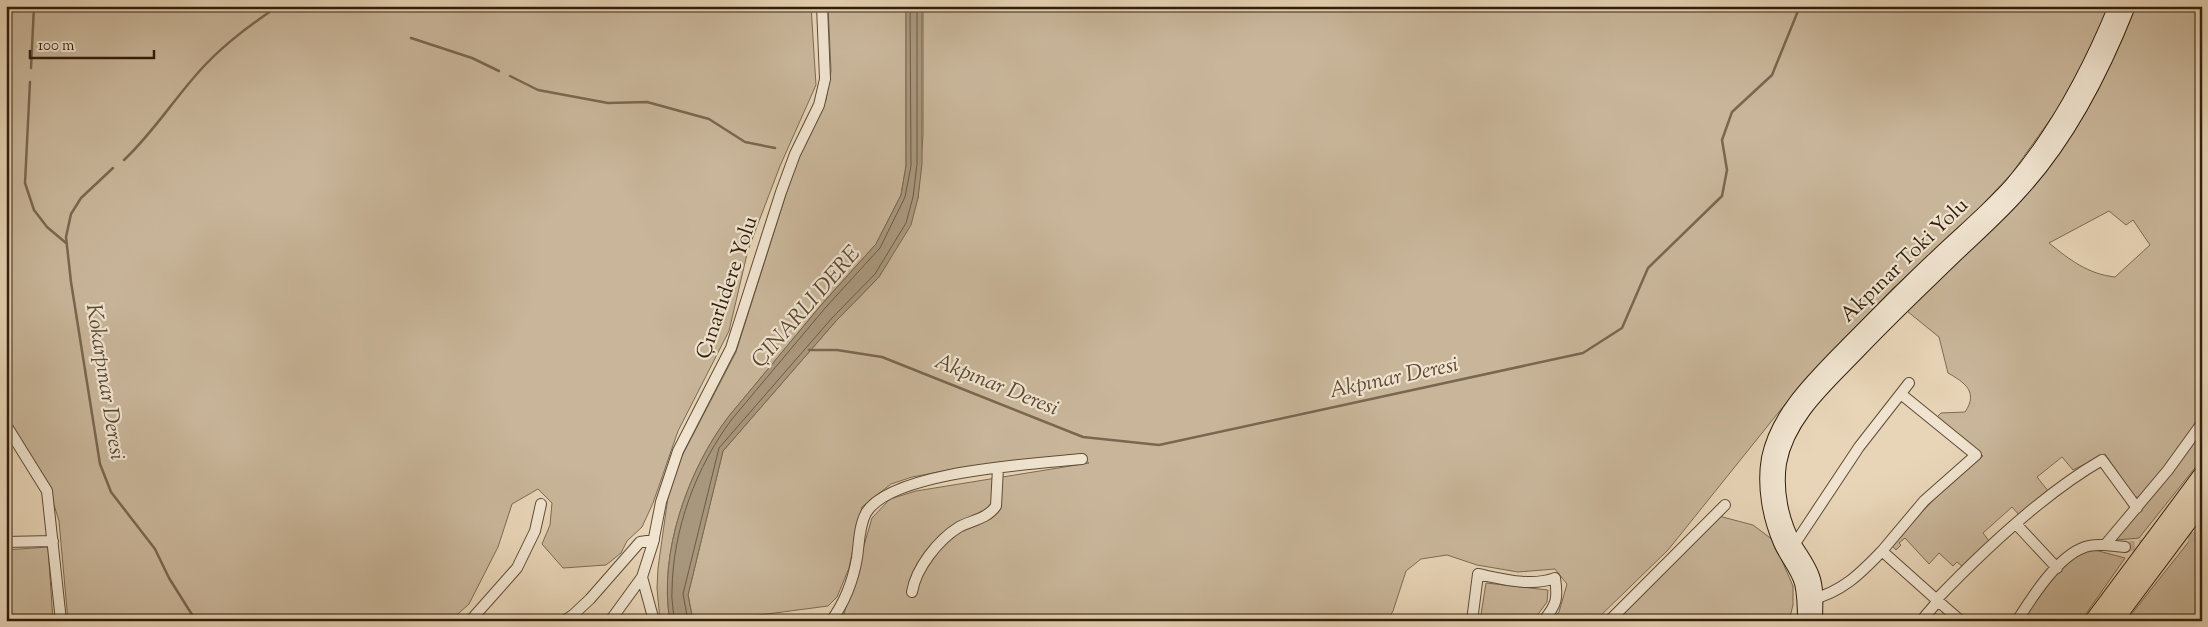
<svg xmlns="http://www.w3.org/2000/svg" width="2208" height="627" font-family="'Sorts Mill Goudy',serif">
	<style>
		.green { fill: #c9b69a; stroke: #7c6a52; fill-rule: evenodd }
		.water { fill: #a9977d; stroke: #79674f }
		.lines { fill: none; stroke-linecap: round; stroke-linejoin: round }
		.shore { stroke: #6c5a44; stroke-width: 1 }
		.stream { stroke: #79674f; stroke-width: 2.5 }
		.minor-tunnel { stroke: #c3b095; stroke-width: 10; stroke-dasharray: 10 5; stroke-linecap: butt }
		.minor-casing { stroke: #5e4c36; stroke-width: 12 }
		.secondary-casing { stroke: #301e0b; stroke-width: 16 }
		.motorway-casing { stroke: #301e0b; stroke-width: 20 }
		.minor { stroke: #f0e4d0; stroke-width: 10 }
		.secondary { stroke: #f0e4d0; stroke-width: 14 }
		.motorway { stroke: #e8d5b7; stroke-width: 18 }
		.labels { text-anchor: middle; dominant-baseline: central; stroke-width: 4.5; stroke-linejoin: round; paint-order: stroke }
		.street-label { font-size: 21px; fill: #301e0b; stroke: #f0e4d0 }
		.water-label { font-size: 22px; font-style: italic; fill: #5a4833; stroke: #f0e4d0 }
	</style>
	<rect width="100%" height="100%" fill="#e8d5b7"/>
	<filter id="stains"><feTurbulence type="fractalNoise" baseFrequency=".004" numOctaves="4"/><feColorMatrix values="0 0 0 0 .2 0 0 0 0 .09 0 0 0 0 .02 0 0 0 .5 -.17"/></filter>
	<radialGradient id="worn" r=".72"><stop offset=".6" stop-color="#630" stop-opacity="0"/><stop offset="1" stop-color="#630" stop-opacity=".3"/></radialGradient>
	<path class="green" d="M6 6H811L816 85 780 166 748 250 729 331 678 431 653 503 642 527 627 541 621 553 606 565 563 568 542 544 550 525 552 503 538 489 512 504 498 547 469 604 450 621H68L59 521 48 485 6 419Z
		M828 6H906V166L901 195 876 244 822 304 729 416C688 469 658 554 670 621H660L657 588 658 568 669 490 682 456 736 352 787 191 804 144 826 100 831 71Z
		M923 6H2109L2088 54 2057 110 2012 173 1964 224 1893 288 1803 382 1668 550 1595 621H1551L1559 612 1567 584 1555 569 1518 572 1477 565 1447 555 1421 559 1406 571 1393 611 1387 621H842L872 518 890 499 916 491 1089 463 1077 456 954 469 912 477 891 484 862 507 849 568 837 597 828 606 714 621H693L688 595 723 451 836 321 879 277 918 198 923 135Z
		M2134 6H2202V415L2142 499 2134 496 2105 454 2073 470 2062 457 2037 477 2049 492 2020 516 2012 507 1983 533 1989 541 1962 566 1957 562 1953 566 1939 553 1929 564 1905 538 1899 543 1901 545 1896 550 1891 545 1939 494 1983 456 1937 417 1941 413 1965 412C1979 392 1964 382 1948 373L1939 337 1907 311 1941 278ZM2109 211 2126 225 2133 220 2150 245 2115 277C2088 274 2070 260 2049 243Z
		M2202 431V459L2139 538 2117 540 2116 537Z
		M1715 515 1753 525 1773 540 1793 586V605L1789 621H1609Z
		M2202 525V621H2126Z
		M48 547 53 621H6V550Z
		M2091 549 2125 558 2081 621H2022C2038 597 2062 556 2091 549Z
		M1486 583 1548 590 1547 602 1533 621H1480Z"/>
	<path class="water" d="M906 6H922V164L918 198 911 225 879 277 836 321 723 451 688 595 693 621H670C658 554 688 469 729 416L822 304 876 244 901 195 906 166Z"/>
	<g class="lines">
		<path class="shore" d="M674 621C674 611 671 600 672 590 673 529 696 467 732 419L826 307 880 248 905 197 911 166 910 6
			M688 621 683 594 719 448 832 318 875 274 906 223 913 197 917 164V6"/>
		<path class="stream" d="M411 38 472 58 499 71
			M31 68 34 6
			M510 76 538 90 608 103 647 102 709 119 745 142 775 148
			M30 82 25 183 34 210 47 227 66 243
			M124 160C155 131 177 94 206 64 228 41 252 24 278 6
			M113 168 81 198 71 214 66 237 71 282 100 464 111 492 155 549 169 578 196 621
			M809 350H837L882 357 1083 437 1159 445 1583 353 1622 328 1648 268 1722 196 1727 170 1722 140 1732 112 1772 75 1800 6"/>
		<path class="minor-tunnel" d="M2173 540 2202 536
			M2125 547 2154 543"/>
		<g class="minor-casing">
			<path id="minor" d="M1901 394 1976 455 1924 501 1882 551 1938 601
				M6 425 47 491 61 621
				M2016 524 2057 568
				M6 542 53 541
				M1794 545 1859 447 1909 383
				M2105 545 2125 547
				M642 577 654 621
				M912 592C916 568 938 540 959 527 972 520 987 519 996 506L998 468
				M1810 600C1842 592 1860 574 1882 551
				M1936 600C1983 551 2043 494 2102 460L2137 508
				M470 621 517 568 535 531 541 504
				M564 621 573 615 590 599 640 542 654 540
				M610 621 642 577 653 543 661 502 678 451 731 348 781 192 795 154 819 105 825 79 822 6
				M831 621C845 602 853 581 857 558 859 544 859 526 866 513 891 471 1034 464 1082 459
				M1472 621 1478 574C1503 579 1531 587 1555 578 1558 598 1557 605 1543 621
				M1609 621 1725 505
				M1921 621 1938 601 1961 621
				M2017 621C2032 597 2058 556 2085 547 2092 544 2098 545 2105 545L2168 470 2202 423"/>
		</g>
		<g class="secondary-casing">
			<path id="secondary" d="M1805 621C1805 608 1805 596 1802 583 1798 569 1787 557 1781 543 1770 518 1764 486 1769 458 1778 414 1814 380 1845 348 1875 318 1905 287 1936 258 1961 234 1989 211 2012 185 2057 132 2090 70 2116 6
				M1815 621C1815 606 1817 590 1812 576 1808 565 1801 556 1795 546 1781 521 1775 491 1779 463 1787 418 1826 384 1856 353 1888 319 1922 287 1955 255 1977 234 2000 214 2020 191 2068 139 2102 72 2128 6"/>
		</g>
		<g class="motorway-casing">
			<path id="motorway" d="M2094 621 2202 476
				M2113 621 2202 502"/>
		</g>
		<use href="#minor" class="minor"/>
		<use href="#secondary" class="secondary"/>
		<use href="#motorway" class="motorway"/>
	</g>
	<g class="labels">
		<g class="street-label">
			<text transform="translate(1905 261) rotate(-44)">Akpınar Toki Yolu</text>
			<text transform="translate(728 288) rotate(-71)">Çınarlıdere Yolu</text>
		</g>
		<g class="water-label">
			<text transform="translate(807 308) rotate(-49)">ÇINARLI DERE</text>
			<text transform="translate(1394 379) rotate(-12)">Akpınar Deresi</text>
			<text transform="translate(104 382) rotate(81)">Kokarpınar Deresi</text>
			<text transform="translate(996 386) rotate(22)">Akpınar Deresi</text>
		</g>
	</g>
	<rect width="2208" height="627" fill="none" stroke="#e8d5b7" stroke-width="25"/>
	<rect x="8" y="8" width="2193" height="612" fill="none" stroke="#301e0b" stroke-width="2.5"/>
	<rect x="12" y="12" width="2183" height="602" fill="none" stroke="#301e0b"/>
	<path d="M30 50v8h124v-8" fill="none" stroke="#301e0b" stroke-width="2.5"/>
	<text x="38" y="50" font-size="15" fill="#301e0b" stroke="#f0e4d0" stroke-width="4" paint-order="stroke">100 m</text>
	<rect width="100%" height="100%" filter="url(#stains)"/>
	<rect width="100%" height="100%" fill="url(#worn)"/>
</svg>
